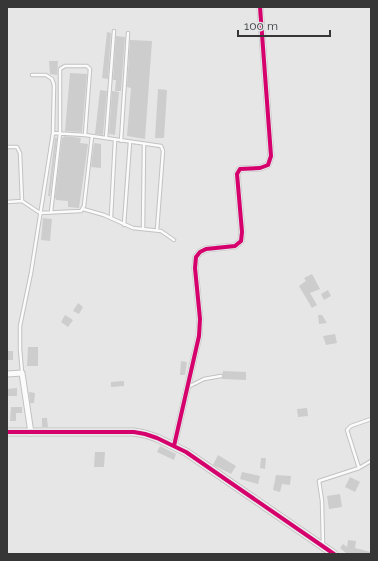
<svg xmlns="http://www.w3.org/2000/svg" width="378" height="561" font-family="Raleway,sans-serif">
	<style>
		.building { fill: #cdcdce }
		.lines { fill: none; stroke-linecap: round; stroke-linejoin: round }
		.lane-casing { stroke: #c2c2c2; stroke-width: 4.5 }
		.street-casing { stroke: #c2c2c2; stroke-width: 7 }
		.secondary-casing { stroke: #c2c2c2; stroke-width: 9 }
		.lane { stroke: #fbfbfb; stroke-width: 2.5 }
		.street { stroke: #fbfbfb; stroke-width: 5 }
		.secondary { stroke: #fbfbfb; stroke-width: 7 }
		.cycleway-casing { stroke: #e5e6e7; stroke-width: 6 }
		.cycleway { stroke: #d6006c; stroke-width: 4 }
	</style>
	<rect width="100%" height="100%" fill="#e6e6e6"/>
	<path class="building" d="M107 32 111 33 108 79 102 78Z
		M116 36 125 37 121 91H115L116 80H113Z
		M130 40 152 41 145 139 127 136 131 88 127 87Z
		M49 61H58L57 75 50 74Z
		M70 73 87 74 82 132 65 131Z
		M158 89 167 90 164 138H155Z
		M100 90 107 91 103 135 95 134Z
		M112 91 119 92 115 135 109 134Z
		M65 136 81 138 80 143 88 144 79 208 68 207V201L56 200 55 197 62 138Z
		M55 138H57L50 196H48Z
		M94 143 101 144V168L91 167Z
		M43 218 52 219 50 241 41 240Z
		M312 274 320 289 310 293 317 305 312 308 299 286 306 281 304 278Z
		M328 290 331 296 324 300 321 294Z
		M78 303 83 307 79 314 73 311Z
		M65 315 73 320 68 327 61 322Z
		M318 315H322L327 323 319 324Z
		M335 334 337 343 326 345 323 336Z
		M28 347H38V366H27Z
		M7 351H13V360H7Z
		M181 361 187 362 185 375H180Z
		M223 371 246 372V380L222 379Z
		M124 381V386L111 387V382Z
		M17 388V396H7V389Z
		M29 392 35 393 34 403H30Z
		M11 407H22V413H16V421H10Z
		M307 408 308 416 298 417 297 409Z
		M42 418H47L48 427H42Z
		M160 446 176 454 174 460 157 452Z
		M95 452H105L104 467H94Z
		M218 455 236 466 231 474 213 465Z
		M261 458H266L265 469 260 468Z
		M242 472 260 476 258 484 240 479Z
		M276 475 291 476 290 485 282 484 280 492 273 490Z
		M350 477 360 482 355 492 345 487Z
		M340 494 342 507 329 509 327 496Z
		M348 540 356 541 355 548 371 552V554H347L340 548 343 544 347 547Z"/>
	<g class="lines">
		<g class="lane-casing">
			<path id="lane" d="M53 133 85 135 161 146 163 151 157 230
				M106 138 114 31
				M121 141 128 33
				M7 147H17L20 153 22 201 40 213 81 211 84 206 92 136
				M7 202 22 201
				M83 209 104 215 133 228 161 231 174 240
				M51 212 60 133V69L65 66H87L90 69 85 135
				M111 217 115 140
				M124 225 130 142
				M143 229 144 144
				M22 372 20 349V326L31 273 53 133 54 85 52 79 46 75H32
				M188 387 204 379 221 376
				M359 468 347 430 351 426 371 419
				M323 544 322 501 319 481 359 468 371 461"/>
		</g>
		<g class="street-casing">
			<path id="street" d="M7 374 22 373 31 433
				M174 446 199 336 200 319 195 268 196 257 200 252 206 249 235 246 241 241 242 232 237 174 240 169 260 168 268 165 271 156 260 7"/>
		</g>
		<g class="secondary-casing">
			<path id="secondary" d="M7 432H134L145 434 157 438 186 452 334 554"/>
		</g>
		<use href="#lane" class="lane"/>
		<use href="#street" class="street"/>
		<use href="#secondary" class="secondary"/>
		<g class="cycleway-casing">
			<path id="cycleway" d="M7 432H134L145 434 157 438 186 452 334 554
				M174 446 199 336 200 319 195 268 196 257 200 252 206 249 235 246 241 241 242 232 237 174 240 169 260 168 268 165 271 156 260 7"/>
		</g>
		<use href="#cycleway" class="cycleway"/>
	</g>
	<rect width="378" height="561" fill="none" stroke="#363636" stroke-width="16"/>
	<path d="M238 30v6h92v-6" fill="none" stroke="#363636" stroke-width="2"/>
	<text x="244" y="30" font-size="12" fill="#363636" stroke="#e5e6e7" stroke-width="3" paint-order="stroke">100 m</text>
</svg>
